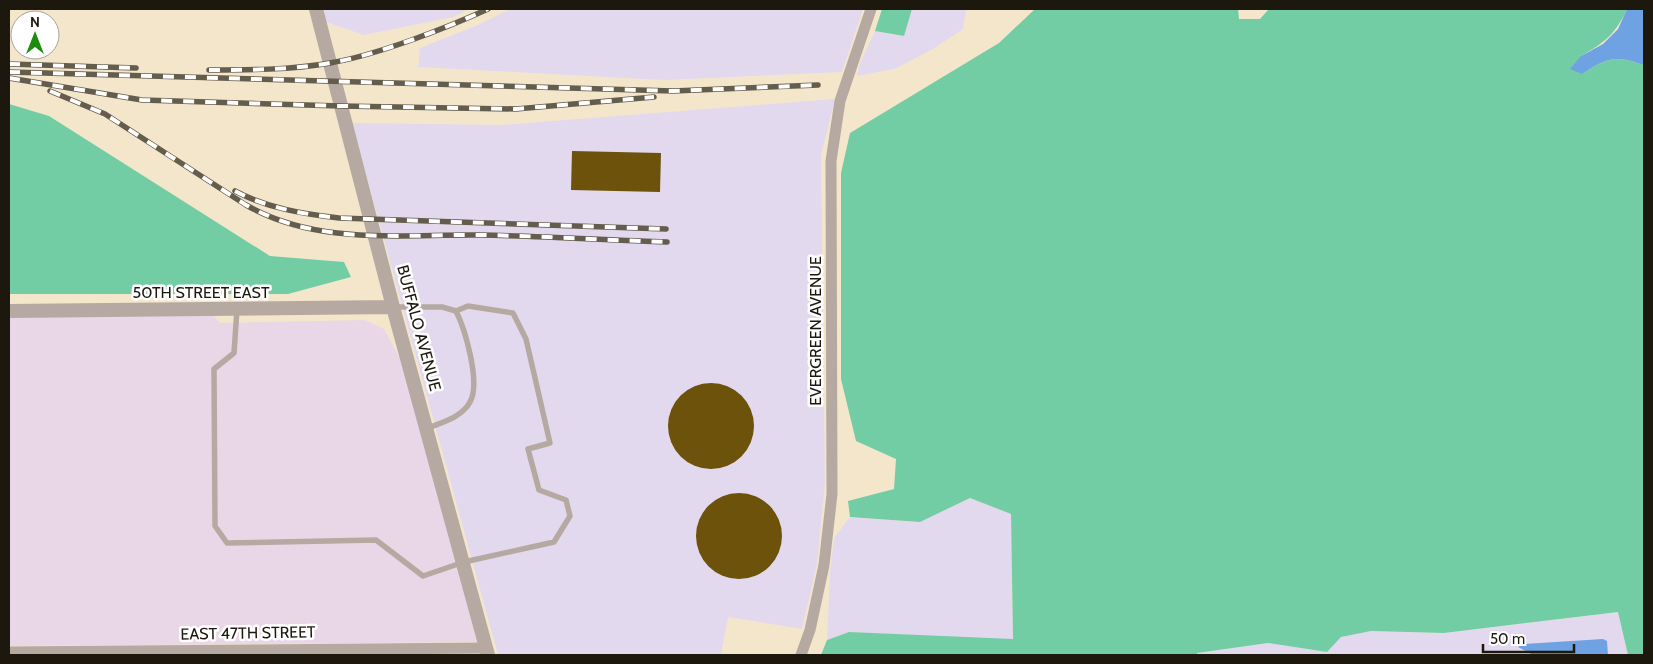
<svg xmlns="http://www.w3.org/2000/svg" width="1653" height="664" font-family="Cabin,sans-serif">
	<style>
		.commercial { fill: #e9d7e8 }
		.industrial { fill: #e3d9ee }
		.green { fill: #72cda4 }
		.water { fill: #6ea2e3 }
		.building { fill: #6c520b }
		.lines { fill: none; stroke-linecap: round; stroke-linejoin: round }
		.service { stroke: #b5a9a1; stroke-width: 5.5 }
		.minor { stroke: #b5a9a1; stroke-width: 11 }
		.tertiary { stroke: #b5a9a1; stroke-width: 14 }
		.rail-casing { stroke: #645c4d; stroke-width: 5.5 }
		.rail { stroke: #fff; stroke-width: 4; stroke-dasharray: 11; stroke-linecap: butt }
		.labels { text-anchor: middle; dominant-baseline: central; stroke-width: 5; stroke-linejoin: round; paint-order: stroke }
		.street-label { font-size: 16px; fill: #1d180e; stroke: #fff }
	</style>
	<rect width="100%" height="100%" fill="#f4e6cb"/>
	<path class="commercial" d="M212 315 221 323 365 320 384 329 405 367 477 642 9 646V317Z"/>
	<path class="industrial" d="M322 9H469L453 17 364 35 326 22Z
		M510 9H863L842 72 665 80 418 67 420 48 478 25Z
		M912 9H966L963 29 933 49 894 69 857 76 860 63 875 31 903 36Z
		M835 99 821 156 825 482 817 564 802 629 728 617 721 655H498L352 123 502 125Z
		M970 498 1011 514 1013 640 849 632 827 640 830 573 834 538 850 517 920 522Z
		M1618 612 1628 655H1608L1607 641 1519 647 1533 655H1197V653L1268 643 1327 652 1341 637 1371 631 1444 633Z"/>
	<path class="green" d="M882 9H912L904 36 875 31Z
		M1035 9H1238L1239 19H1260L1269 9H1627C1615 35 1605 42 1581 56L1582 74C1608 57 1615 55 1644 65V655H1628L1618 612 1444 633 1371 631 1341 637 1327 652 1268 643 1197 653V655H821L827 640 849 632 1013 639 1011 514 970 498 920 522 850 517 848 501 894 489 896 459 856 441 841 379V173L850 133 999 43Z
		M9 104 49 116 270 256 344 262 351 277 288 294H9Z"/>
	<path class="water" d="M1627 9H1644V65C1615 55 1608 57 1582 74L1570 69 1581 56 1603 44 1618 29Z
		M1603 639 1607 641 1608 655H1533L1518 647 1523 644Z"/>
	<path class="building" d="M572 151 661 153 660 192 571 190Z
		M668 426a43 43 0 1 1 86 0a43 43 0 1 1-86 0Z
		M696 536a43 43 0 1 1 86 0a43 43 0 1 1-86 0Z"/>
	<g class="lines">
		<path class="service" d="M394 307H442L456 311C465 329 481 383 470 402 462 417 443 422 428 428
			M237 309 234 353 214 369 215 526 227 543 376 540 423 576 464 562 554 542 570 516 566 500 539 490 528 449 550 443 526 339 513 313 468 306 456 311"/>
		<path class="minor" d="M9 652 487 648
			M801 655 810 630 824 565 832 494 831 161 840 101 871 9"/>
		<path class="tertiary" d="M316 9 393 307 488 655
			M9 311 393 307"/>
		<g class="rail-casing">
			<path id="rail" d="M9 64 136 68
				M209 70C249 70 290 70 330 63 377 55 444 29 488 9
				M9 72 673 91 818 85
				M9 78 142 100 341 106 516 109 654 97
				M50 91 105 114 246 205C318 246 401 234 480 235 542 236 605 240 667 242
				M235 191C267 208 303 214 339 218L666 229"/>
		</g>
		<use href="#rail" class="rail"/>
	</g>
	<g class="labels">
		<g class="street-label">
			<text x="201" y="292">50TH STREET EAST</text>
			<text transform="translate(419 328) rotate(75)">BUFFALO AVENUE</text>
			<text transform="translate(815 331) rotate(-90)">EVERGREEN AVENUE</text>
			<text transform="translate(248 633) rotate(-1)">EAST 47TH STREET</text>
		</g>
	</g>
	<rect width="1653" height="664" fill="none" stroke="#1d180e" stroke-width="20"/>
	<g transform="translate(35 35)"><circle r="24" fill="#ffffff" stroke="#a5a39f"/>
	<path d="M0-4L9 19L0 12L-9 19Z" fill="#1e8b0d"/>
	<text y="-8" font-size="14" font-weight="bold" text-anchor="middle" fill="#1d180e">N</text>
	</g>
	<path d="M1483 644v8h91v-8" fill="none" stroke="#1d180e" stroke-width="2.5"/>
	<text x="1490" y="644" font-size="15" fill="#1d180e" stroke="#ffffff" stroke-width="4" paint-order="stroke">50 m</text>
</svg>
